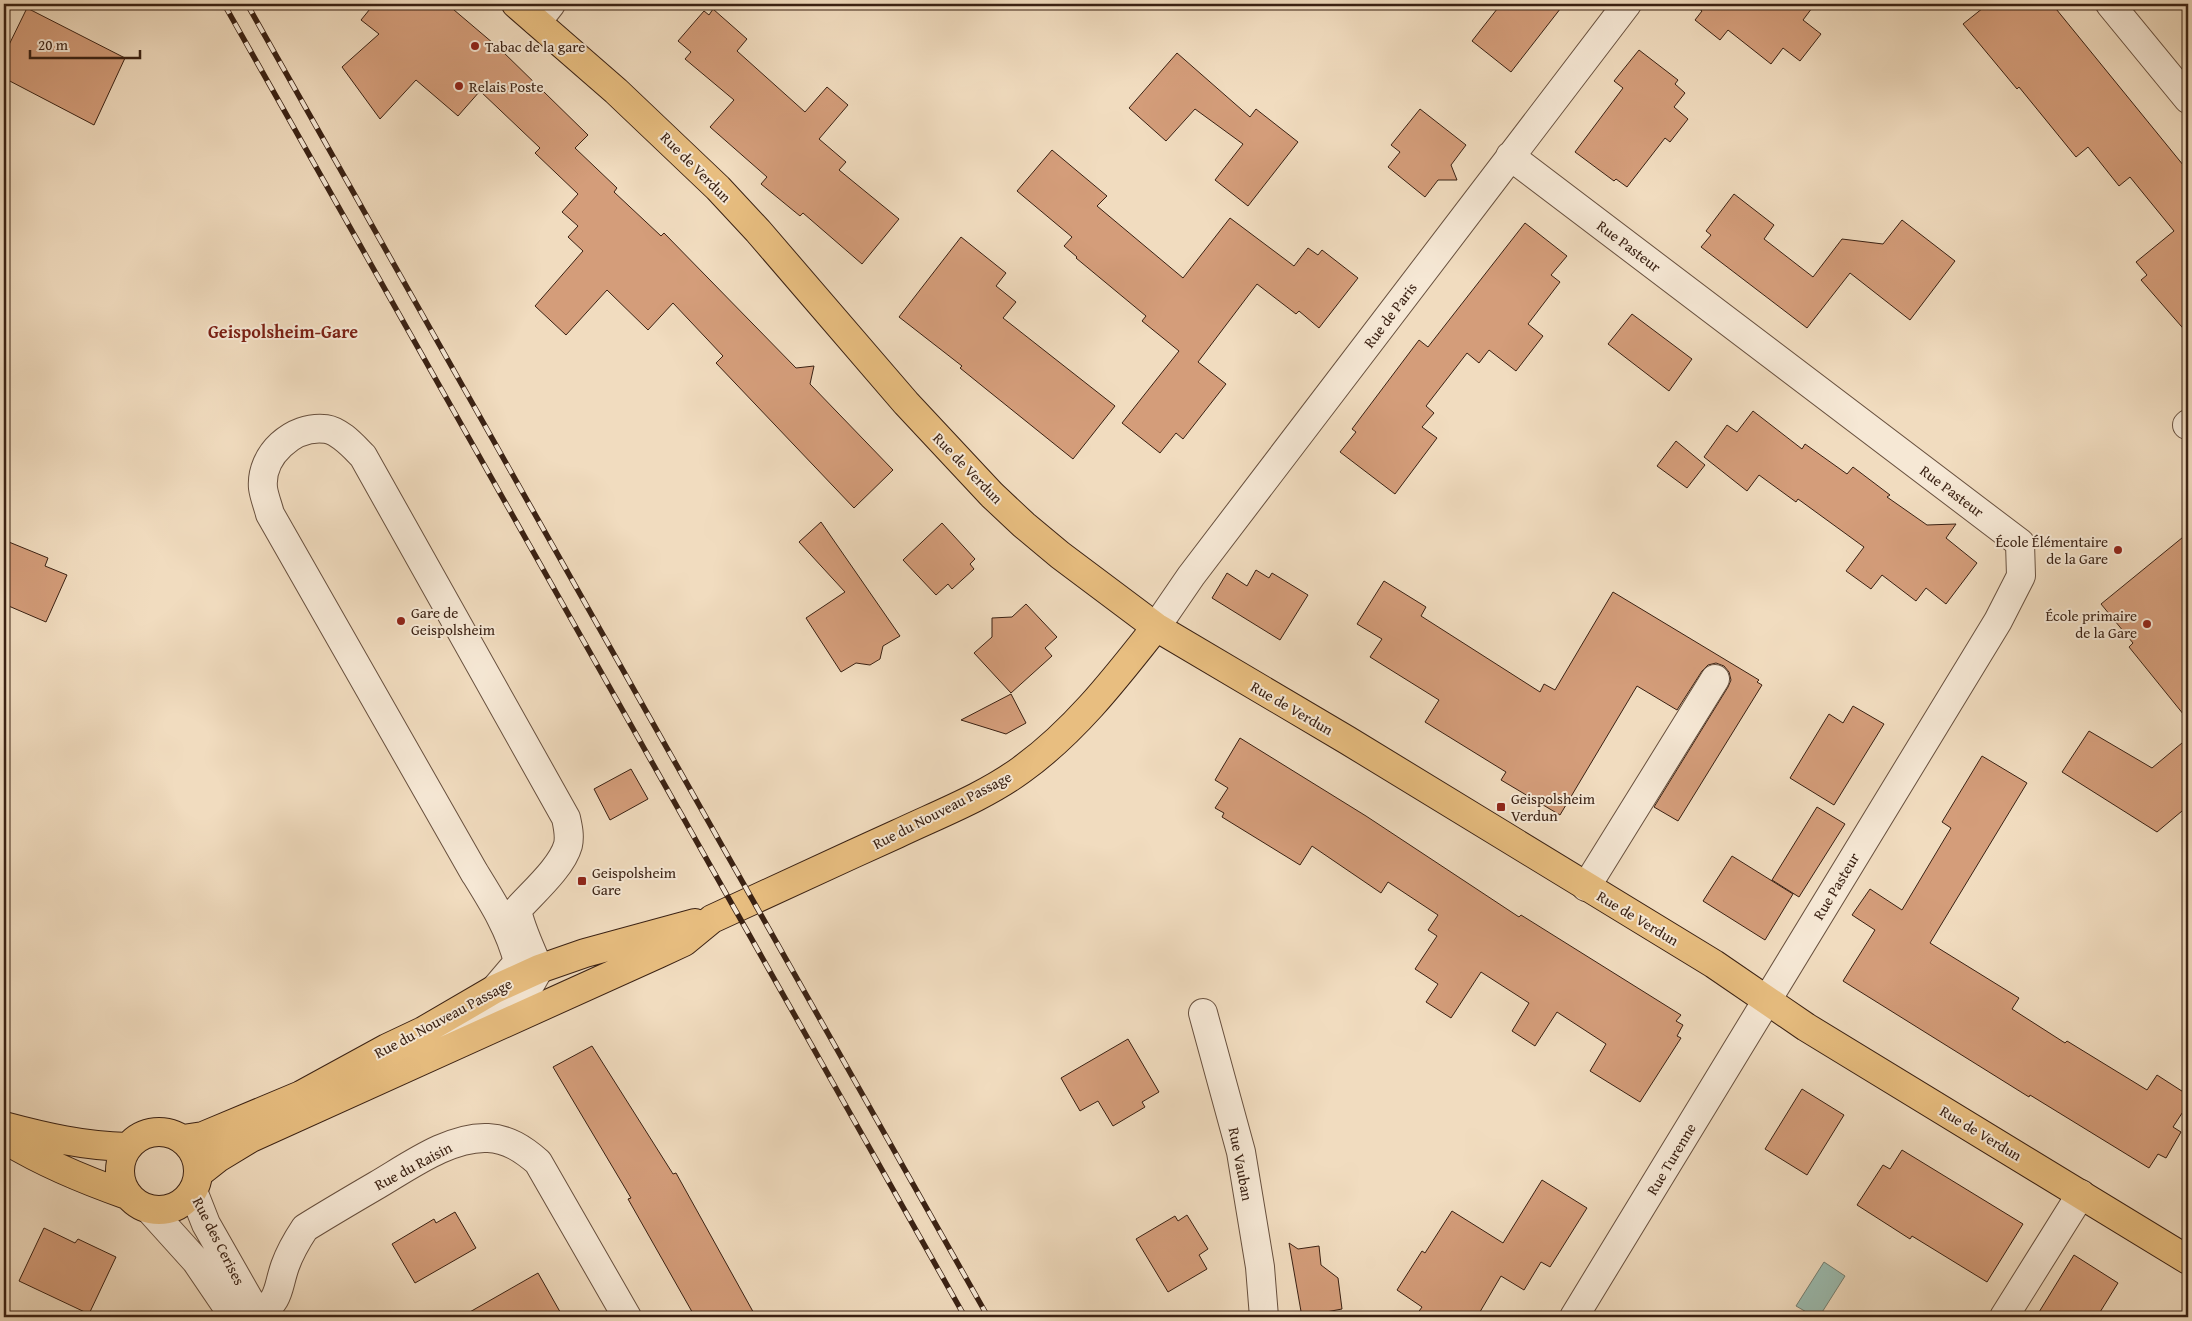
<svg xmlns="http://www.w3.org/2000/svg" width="2192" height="1321" font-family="'Gentium Book Plus',serif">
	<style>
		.water { fill: #9bbcb0; stroke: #747e71 }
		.building { fill: #d49d7a; stroke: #3a2113 }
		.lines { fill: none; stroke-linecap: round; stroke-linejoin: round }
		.minor-casing { stroke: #68503e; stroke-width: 30 }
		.major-casing { stroke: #3a2113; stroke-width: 30 }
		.minor { stroke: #f6e8d5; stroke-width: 28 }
		.major { stroke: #e8be80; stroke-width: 28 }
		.rail-casing { stroke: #3a2113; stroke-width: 5.5 }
		.rail { stroke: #f6e8d5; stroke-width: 4; stroke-dasharray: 11; stroke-linecap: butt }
		.poi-dot { fill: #8f2418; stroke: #f6e8d5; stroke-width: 2 }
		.labels { text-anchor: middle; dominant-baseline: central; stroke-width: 4; stroke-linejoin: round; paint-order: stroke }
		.poi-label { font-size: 15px; fill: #3a2113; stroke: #f6e8d5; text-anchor: start }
		.street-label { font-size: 15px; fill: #3a2113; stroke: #f6e8d5 }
		.quarter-label { font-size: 18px; font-weight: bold; fill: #7a1f14; stroke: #f6e8d5 }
	</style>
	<rect width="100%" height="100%" fill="#f1dcbf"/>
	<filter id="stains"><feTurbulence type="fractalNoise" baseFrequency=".004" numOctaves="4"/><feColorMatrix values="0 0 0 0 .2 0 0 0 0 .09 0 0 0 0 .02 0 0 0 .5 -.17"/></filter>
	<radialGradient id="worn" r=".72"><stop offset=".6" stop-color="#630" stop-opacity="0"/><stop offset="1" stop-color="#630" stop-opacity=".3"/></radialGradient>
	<path class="water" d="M1824 1262 1845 1276 1819 1317H1815L1796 1306Z"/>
	<path class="building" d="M374 4H447L500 49 588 135 575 148 617 188 614 192 661 236 664 233 796 368 814 366 810 384 893 470 854 508 716 363 723 356 673 303 648 330 607 290 566 335 535 306 583 251 568 237 578 226 562 212 578 194 535 153 540 148 480 91 458 116 416 80 380 119 342 67 379 34 361 20Z
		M1501 4H1564L1511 72 1472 41Z
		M1693 4H1815L1803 20 1821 34 1800 61 1783 48 1771 64 1728 30 1720 40 1695 20 1702 11Z
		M1988 4H2052L2188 171V334L2141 280 2147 275 2136 262 2174 231 2130 177 2119 186 2088 147 2076 157 2019 87 2017 89 1963 24Z
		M27 8 125 58 94 125 4 78V55Z
		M713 9 747 39 737 51 805 112 827 87 848 105 819 139 846 162 839 170 899 219 862 264 803 213 800 216 761 184 767 177 710 127 734 100 685 59 691 52 678 41 704 11 709 15Z
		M1639 50 1678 80 1675 84 1685 93 1674 107 1688 119 1670 142 1665 138 1627 187 1616 179 1614 181 1575 152 1623 88 1614 81Z
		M1177 53 1250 117 1256 109 1298 142 1248 206 1215 180 1243 144 1195 109 1166 141 1129 108Z
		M1420 109 1466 145 1451 165 1457 180H1438L1425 197 1388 167 1400 152 1391 145Z
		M1052 150 1107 196 1097 206 1183 278 1230 218 1294 266 1308 248 1318 255 1322 250 1358 278 1319 328 1299 311 1296 314 1257 284 1198 362 1226 384 1183 439 1176 433 1160 453 1122 423 1179 351 1142 321 1146 316 1076 258 1077 257 1064 246 1072 237 1017 191Z
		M1734 194 1774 225 1764 239 1813 277 1842 239 1883 244 1902 220 1955 261 1910 320 1850 273 1807 328 1701 247 1711 235 1706 231Z
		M1525 223 1567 256 1551 275 1560 282 1528 324 1543 336 1516 371 1489 350 1479 363 1467 353 1426 406 1434 413 1422 427 1437 438 1395 494 1340 452 1356 432 1352 429 1419 340 1428 347Z
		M961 237 1006 273 996 286 1016 302 1003 318 1115 406 1073 459 986 389 960 368 962 366 899 317Z
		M1632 314 1692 359 1669 391 1608 344Z
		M1753 411 1802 449 1805 444 1847 474 1853 467 1890 495 1887 497 1927 525 1956 524 1946 538 1977 563 1946 604 1926 588 1916 601 1882 575 1871 589 1846 571 1864 547 1798 499 1796 502 1759 475 1747 491 1704 457 1727 425 1737 432Z
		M1676 441 1705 465 1687 488 1657 466Z
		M821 522 900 636 883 646 880 659 870 665 856 663 841 672 806 618 845 592 799 542Z
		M942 523 975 559 970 564 974 569 952 589 948 584 936 595 903 560Z
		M2188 533V720L2129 647 2133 643 2101 604Z
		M4 540 48 558 45 566 67 575 46 622 4 604Z
		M1256 570 1269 578 1272 573 1308 595 1280 640 1212 598 1227 573 1247 586Z
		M1384 581 1426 607 1421 616 1540 692 1544 684 1555 690 1613 592 1759 680 1757 682 1762 685 1678 821 1654 807 1728 687 1731 680 1729 672 1724 666 1716 663 1708 665 1702 671 1677 710 1637 686 1560 815 1501 780 1506 772 1425 722 1439 700 1370 657 1382 639 1357 624Z
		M1026 604 1057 637 1045 648 1052 656 1011 693 974 653 992 637V618L1012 617Z
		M1011 694 1026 723 1006 734 961 720Z
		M1853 706 1884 724 1834 805 1790 778 1829 714 1843 723Z
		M2089 731 2152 768 2188 738V806L2157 832 2062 772Z
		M1240 738 1366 816 1519 917 1521 915 1681 1015 1676 1021 1683 1025 1677 1036 1681 1038 1640 1102 1590 1071 1606 1044 1557 1012 1535 1046 1512 1031 1529 1003 1481 972 1451 1018 1426 1002 1438 984 1415 969 1437 936 1428 930 1438 915 1388 882 1381 893 1312 846 1300 865 1222 817 1224 813 1215 808 1228 788 1215 780Z
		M1982 756 2027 783 1930 943 2019 998 2012 1009 2065 1043 2067 1041 2147 1090 2157 1075 2188 1095V1104L2173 1127 2181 1132 2166 1158 2158 1154 2149 1168 2030 1095 2029 1097 1843 981 1875 930 1852 915 1870 889 1902 910 1951 828 1942 822Z
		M631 769 648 799 610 820 594 789Z
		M1817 807 1845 824 1799 897 1772 880Z
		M1732 856 1793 894 1765 940 1703 901Z
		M1128 1039 1159 1092 1142 1102 1145 1107 1113 1126 1098 1101 1080 1111 1061 1078Z
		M592 1046 673 1174 676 1173 756 1317H695L628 1199 631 1198 553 1067Z
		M1802 1089 1844 1115 1807 1175 1765 1149Z
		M1902 1150 2023 1224 1987 1282 1912 1236 1910 1239 1857 1205 1883 1165 1890 1169Z
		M1542 1180 1587 1208 1550 1267 1541 1262 1524 1290 1501 1276 1477 1317H1415L1422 1307 1397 1290 1422 1251 1425 1253 1452 1211 1503 1243Z
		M455 1212 476 1248 415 1283 392 1244 434 1219 436 1223Z
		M1187 1215 1208 1249 1199 1255 1207 1269 1168 1292 1136 1239 1175 1216 1178 1221Z
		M44 1228 75 1243 78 1239 116 1257 89 1314 19 1281Z
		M1289 1243 1298 1249 1319 1246 1321 1265 1338 1278 1342 1309 1326 1312V1317H1302Z
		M2074 1255 2118 1283 2097 1317H2036Z
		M538 1273 563 1317H461Z"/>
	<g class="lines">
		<g class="minor-casing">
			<path id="minor" d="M2110 4 2188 99
				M537 22 551 4
				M1510 156 2020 543 2021 576 1998 621 1574 1317
				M2187 425 2188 424
				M1156 627 1191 576 1627 4
				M1586 887 1715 679
				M1203 1013 1241 1152 1260 1267 1264 1317
				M435 1036 517 996 531 983 539 969C531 949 521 930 517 910 532 893 562 867 568 845 570 836 568 827 566 818L363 456C353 446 340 431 326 429 293 425 260 455 263 488 264 496 268 506 270 514L474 872C492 901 510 929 518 962L495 989
				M193 1191 206 1224 259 1317
				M150 1210 196 1261 234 1317
				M258 1315C281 1299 277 1289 285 1266 290 1252 297 1240 305 1228 329 1213 353 1199 377 1185 408 1167 450 1136 488 1138 508 1139 523 1149 538 1162L627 1317
				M2004 1317 2081 1194"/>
		</g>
		<g class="major-casing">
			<path id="major" d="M516 4 616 91 718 188 758 231 906 403 992 495 1024 525 1060 555 1156 627 1347 740 1714 964 1806 1027 2188 1260
				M4 1126C45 1137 84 1146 127 1147
				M120 1171a39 39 0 1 1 78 0a39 39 0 1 1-78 0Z
				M4 1139C43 1163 84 1180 127 1195
				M183 1139 203 1136 301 1095 387 1048 423 1031 495 989 539 969 585 953 695 923
				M199 1173 218 1158 251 1138 658 954 684 942 712 919C773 891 835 862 897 834 939 814 984 797 1021 770 1075 731 1115 679 1156 627"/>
		</g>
		<use href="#minor" class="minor"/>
		<use href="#major" class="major"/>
		<g class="rail-casing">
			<path id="rail" d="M224 4 965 1317
				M247 4 988 1317"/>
		</g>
		<use href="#rail" class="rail"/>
	</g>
	<g class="poi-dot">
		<circle cx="475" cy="46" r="5"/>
		<circle cx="459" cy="86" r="5"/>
		<circle cx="2118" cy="550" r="5"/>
		<circle cx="401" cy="621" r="5"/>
		<circle cx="2147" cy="624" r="5"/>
		<rect x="1496" y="802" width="10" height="10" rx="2.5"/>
		<rect x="577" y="876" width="10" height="10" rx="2.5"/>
	</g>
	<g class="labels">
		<g class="poi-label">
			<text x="485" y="46">Tabac de la gare</text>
			<text x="469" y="86">Relais Poste</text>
			<text x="2108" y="541" text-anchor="end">École Élémentaire<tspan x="2108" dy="17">de la Gare</tspan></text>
			<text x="411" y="612">Gare de<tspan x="411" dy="17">Geispolsheim</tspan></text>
			<text x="2137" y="615" text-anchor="end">École primaire<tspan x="2137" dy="17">de la Gare</tspan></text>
			<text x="1511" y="798">Geispolsheim<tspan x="1511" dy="17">Verdun</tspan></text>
			<text x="592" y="872">Geispolsheim<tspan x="592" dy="17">Gare</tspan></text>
		</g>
		<g class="street-label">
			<text transform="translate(696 167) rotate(45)">Rue de Verdun</text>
			<text transform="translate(1629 246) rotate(37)">Rue Pasteur</text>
			<text transform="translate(1390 315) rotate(-53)">Rue de Paris</text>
			<text transform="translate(968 468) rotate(46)">Rue de Verdun</text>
			<text transform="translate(1952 491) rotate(37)">Rue Pasteur</text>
			<text transform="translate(1292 708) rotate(30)">Rue de Verdun</text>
			<text transform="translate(942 810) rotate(-27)">Rue du Nouveau Passage</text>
			<text transform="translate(1836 886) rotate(-59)">Rue Pasteur</text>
			<text transform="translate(1638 918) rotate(31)">Rue de Verdun</text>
			<text transform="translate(443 1018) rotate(-28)">Rue du Nouveau Passage</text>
			<text transform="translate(1981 1133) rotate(31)">Rue de Verdun</text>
			<text transform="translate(1671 1159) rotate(-59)">Rue Turenne</text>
			<text transform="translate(1241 1164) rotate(79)">Rue Vauban</text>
			<text transform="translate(413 1166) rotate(-28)">Rue du Raisin</text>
			<text transform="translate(219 1241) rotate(63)">Rue des Cerises</text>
		</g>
		<g class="quarter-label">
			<text x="283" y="331">Geispolsheim-Gare</text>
		</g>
	</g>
	<rect width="2192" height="1321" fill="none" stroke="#f1dcbf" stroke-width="20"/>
	<rect x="5" y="5" width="2182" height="1311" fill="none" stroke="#3a2113" stroke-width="2.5"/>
	<rect x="10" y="10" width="2172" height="1301" fill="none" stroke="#3a2113"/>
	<path d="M30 50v8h110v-8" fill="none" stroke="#3a2113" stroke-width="2.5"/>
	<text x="38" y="50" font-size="15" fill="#3a2113" stroke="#f6e8d5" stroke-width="4" paint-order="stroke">20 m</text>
	<rect width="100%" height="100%" filter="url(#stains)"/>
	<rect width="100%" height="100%" fill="url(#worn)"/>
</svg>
